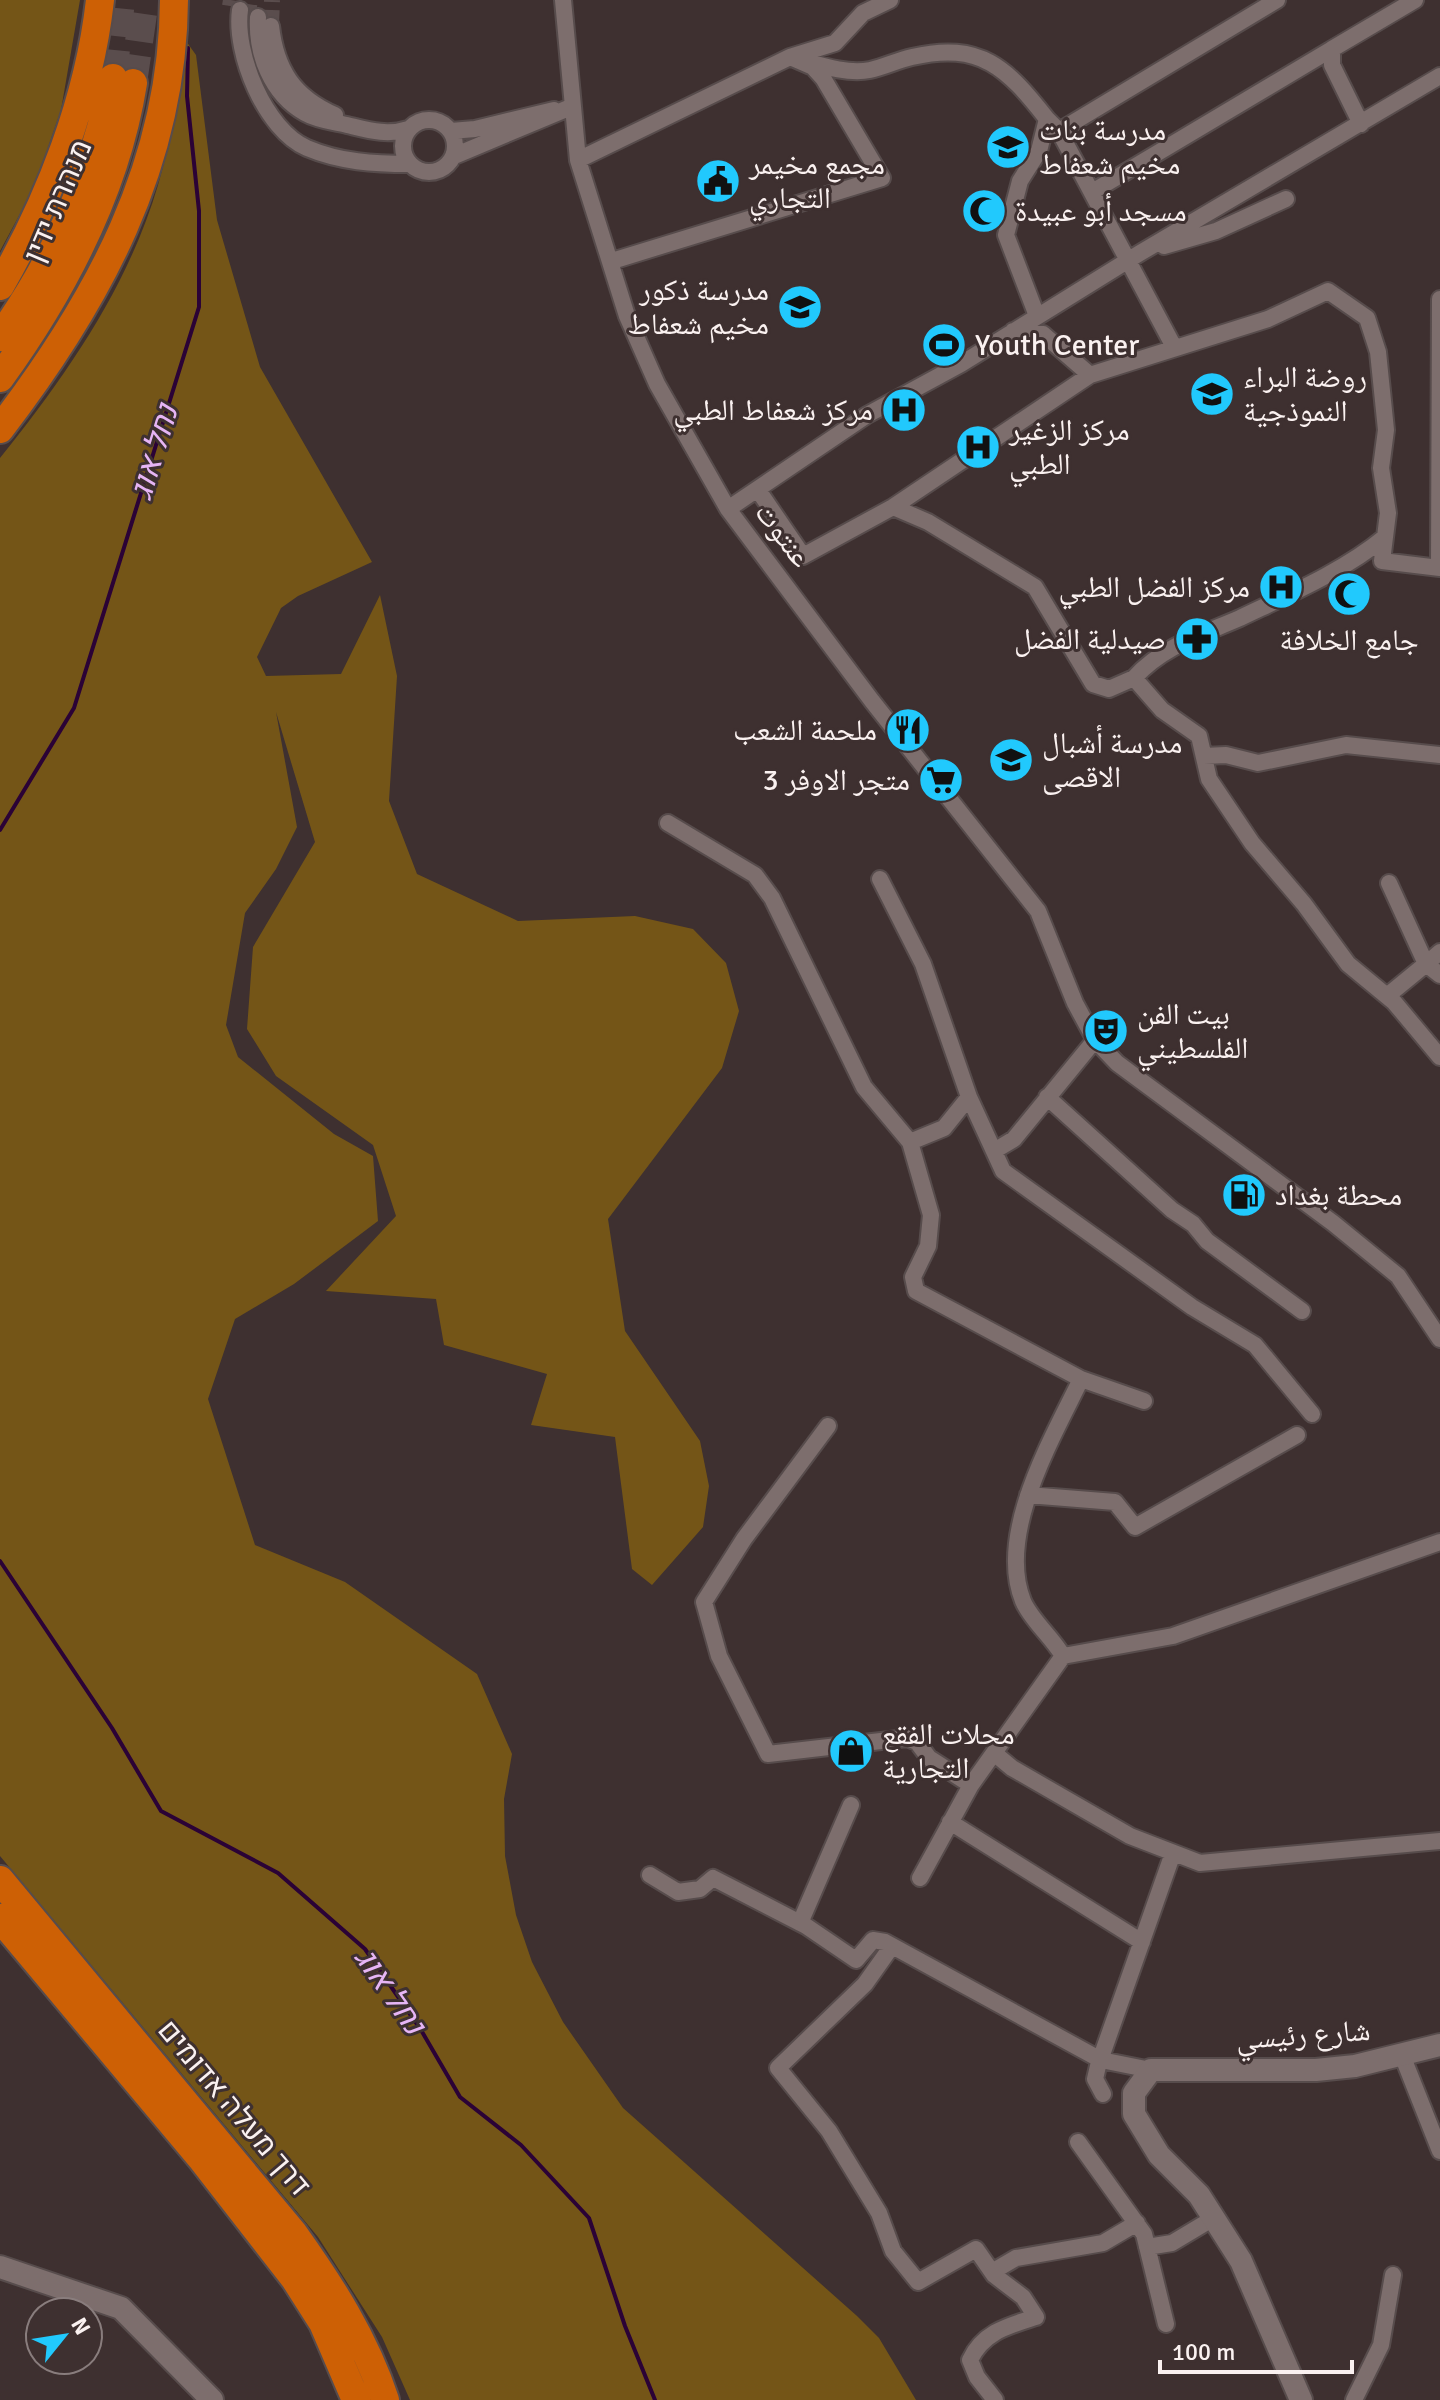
<svg xmlns="http://www.w3.org/2000/svg" width="1440" height="2400" font-family="Signika,'Noto Naskh Arabic',Heebo,sans-serif">
	<style>
		.green { fill: #745517 }
		.lines { fill: none; stroke-linecap: round; stroke-linejoin: round }
		.stream { stroke: #2b0236; stroke-width: 4 }
		.street-tunnel { stroke: #5a4d4d; stroke-width: 16; stroke-dasharray: 16 8; stroke-linecap: butt }
		.highway-tunnel { stroke: #5a4d4d; stroke-width: 28; stroke-dasharray: 28 14; stroke-linecap: butt }
		.street-casing { stroke: #574c4c; stroke-width: 20 }
		.secondary-casing { stroke: #574c4c; stroke-width: 26 }
		.highway-casing { stroke: #574c4c; stroke-width: 32 }
		.street { stroke: #7d6e6d; stroke-width: 16 }
		.secondary { stroke: #7d6e6d; stroke-width: 22 }
		.highway { stroke: #cd6005; stroke-width: 28 }
		.labels { text-anchor: middle; dominant-baseline: central; stroke-width: 6; stroke-linejoin: round; paint-order: stroke }
		.poi-label { font-size: 30px; fill: #faf1f0; stroke: #3e3030; text-anchor: start }
		.street-label { font-size: 30px; fill: #faf1f0; stroke: #3e3030 }
		.water-label { font-size: 32px; font-style: italic; fill: #e6b5f5; stroke: #3e3030 }
	</style>
	<rect width="100%" height="100%" fill="#3e3030"/>
	<path class="green" d="M0 0H80L61 110 34 188 0 251Z
		M186 41 196 55 217 220 260 367 372 562 298 596 281 608 257 657 266 676 341 674 380 595 397 676 389 801 417 874 518 921 635 916 693 929 726 963 739 1011 722 1068 608 1219 625 1331 700 1441 709 1486 703 1527 652 1585 632 1569 615 1437 531 1425 547 1374 444 1345 436 1299 326 1291 396 1216 373 1145 276 1076 247 1029 253 947 315 842 276 712 297 827 276 869 245 913 226 1025 238 1057 334 1134 373 1156 378 1221 294 1284 235 1319 208 1399 255 1545 345 1582 477 1674 512 1754 504 1799 505 1856 516 1915 532 1962 563 2022 623 2108 857 2316 879 2338 916 2400H410L382 2337 318 2237 0 1856V458C66 376 128 287 158 185 172 138 178 89 186 41Z"/>
	<g class="lines">
		<path class="stream" d="M0 830 74 708 199 307V211L187 96 188 48
			M0 1561 112 1728 161 1811 278 1873 365 1949 421 2030 460 2097 521 2145 589 2218 625 2326 655 2400"/>
		<path class="street-tunnel" d="M230 6 231 0
			M247 20 250 0
			M271 26 272 0"/>
		<path class="highway-tunnel" d="M113 78 121 0
			M133 83 145 0"/>
		<g class="street-casing">
			<path id="street" d="M563 0 578 160 627 316 657 384 728 509 872 701 1038 911 1075 1003 1095 1040 1117 1063 1333 1223 1398 1276 1440 1339
				M240 10C234 53 265 130 307 148 340 162 374 164 410 164
				M258 17C256 54 271 94 305 113 317 120 334 122 347 125 368 130 387 136 408 129
				M271 26C276 70 294 97 335 115
				M1047 119 1059 131 1174 347
				M403 146a26 26 0 1 1 52 0a26 26 0 1 1-52 0Z
				M1361 124 1332 65V49L1415 0
				M451 131 475 129 554 110
				M1059 131 1277 0
				M454 156 571 107
				M578 160 790 57 835 43 863 13 890 0
				M1092 192 1332 49
				M1164 246 1216 231 1286 199
				M612 261 882 178 823 78 813 67 790 57C814 63 845 75 870 70 884 67 898 60 912 57 981 41 1007 68 1047 119L1039 151 1020 181 1006 235 1037 316
				M1013 331 1043 334 1090 375 1268 319 1328 291 1367 318 1378 352 1386 430 1381 468 1388 513 1385 537C1344 571 1288 595 1240 618 1201 635 1163 646 1134 678L1162 710 1199 736 1209 779 1252 843 1304 904 1348 964 1394 1002 1440 1057
				M758 490 803 556 893 507 1090 375
				M893 507 928 522 1035 587 1093 684 1109 689 1134 678
				M728 509 867 415 961 364 1140 253 1440 76
				M1385 537 1382 561 1440 568
				M1439 568 1440 299
				M1204 756 1226 755 1258 763 1346 745 1440 755
				M668 823 755 875 772 898 864 1087 910 1142 931 1215 928 1246 913 1277 916 1291 1081 1379 1144 1401
				M880 879 923 964 969 1097 1003 1171 1192 1307 1255 1345 1312 1414
				M1389 883 1426 964 1440 952
				M1387 996 1426 964 1440 975
				M1047 1097 1172 1210 1193 1224 1207 1241 1302 1311
				M910 1142 944 1128 969 1097
				M994 1151 1014 1139 1095 1040
				M828 1426 744 1539 704 1602 719 1656 768 1754 907 1738 917 1742 929 1758 971 1785
				M1028 1495 1115 1502 1135 1527 1297 1435
				M1063 1656 1173 1636 1440 1542
				M994 1753 1012 1768 1130 1836 1200 1863 1440 1841
				M950 1822 1142 1942
				M650 1875 678 1892 700 1889 713 1878 806 1926 856 1960 873 1940 885 1942 1101 2060 1151 2070
				M920 1878 971 1785 1063 1656C1052 1637 1031 1620 1023 1601 996 1534 1052 1439 1081 1379
				M800 1923 851 1805
				M892 1946 865 1984 778 2068 829 2131 879 2213 893 2251 918 2282 976 2249 994 2275 1023 2297 1036 2317C1008 2326 983 2332 970 2360L977 2377 995 2400
				M1402 2055 1440 2151
				M1103 2094 1095 2079 1098 2066 1173 1853
				M1078 2142 1144 2234 1166 2324
				M1147 2247 1172 2243 1212 2219
				M992 2272 1016 2258 1103 2243 1137 2223
				M1354 2400 1381 2345 1393 2275"/>
		</g>
		<g class="secondary-casing">
			<path id="secondary" d="M0 2267 121 2308 212 2400
				M1301 2400 1241 2261 1199 2195 1159 2155 1134 2114V2093L1151 2070H1316L1355 2066 1440 2045"/>
		</g>
		<g class="highway-casing">
			<path id="highway" d="M0 286C50 199 89 99 100 0
				M0 337C56 259 94 172 113 78
				M0 378C63 291 116 190 133 83
				M0 429C98 301 173 165 174 0
				M0 1880 294 2234C331 2286 365 2339 385 2400
				M0 1918 201 2158 295 2279 323 2323 356 2400"/>
		</g>
		<use href="#street" class="street"/>
		<use href="#secondary" class="secondary"/>
		<use href="#highway" class="highway"/>
	</g>
	<defs>
		<g id="school-disc" transform="scale(2.3)"><circle r="9.5" fill="#21c9fd" stroke="#3e3030"/><path d="M0-5L7-2L0 1L-7-2ZM-4 1L0 2.5L4 1V4Q0 6-4 4Z" fill="#111"/></g>
		<g id="civic-disc" transform="scale(2.3)"><circle r="9.5" fill="#21c9fd" stroke="#3e3030"/><path d="M-.6-6.5H3V-4.5H.6V-3L4-1V1h2V6H-6V1h2V-1L-.6-3ZM-1.2 2.5V6h2.4V2.5Z" fill="#111"/></g>
		<g id="mosque-disc" transform="scale(2.3)"><circle r="9.5" fill="#21c9fd" stroke="#3e3030"/><path d="M3.5-4.9A6 6 0 1 0 3.5 4.9A5 5 0 1 1 3.5-4.9Z" fill="#111"/></g>
		<g id="stadium-disc" transform="scale(2.3)"><circle r="9.5" fill="#21c9fd" stroke="#3e3030"/><path d="M0-5a6.5 5 0 1 0 0 10a6.5 5 0 1 0 0-10ZM-3.5-1.8h7v3.6h-7Z" fill="#111"/></g>
		<g id="hospital-disc" transform="scale(2.3)"><circle r="9.5" fill="#21c9fd" stroke="#3e3030"/><path d="M-5-5h3v3.5h4V-5h3V5h-3V1.5h-4V5h-3Z" fill="#111"/></g>
		<g id="pharmacy-disc" transform="scale(2.3)"><circle r="9.5" fill="#21c9fd" stroke="#3e3030"/><path d="M-2-6h4v4h4v4h-4v4h-4v-4h-4v-4h4Z" fill="#111"/></g>
		<g id="restaurant-disc" transform="scale(2.3)"><circle r="9.5" fill="#21c9fd" stroke="#3e3030"/><path d="M-5-6h1v4h1v-4h1v4h1v-4h1v5L-1.5 .5V6h-2V.5L-5-1ZM5-6V6H3V1.5H1.5Q1.5-4 5-6Z" fill="#111"/></g>
		<g id="supermarket-disc" transform="scale(2.3)"><circle r="9.5" fill="#21c9fd" stroke="#3e3030"/><path d="M-6-5.5h2.5l.6 2H6L4.5 2H-2.5L-4.4-4H-6ZM-1.5 3.2a1.3 1.3 0 1 0 .1 0ZM3 3.2a1.3 1.3 0 1 0 .1 0Z" fill="#111"/></g>
		<g id="theatre-disc" transform="scale(2.3)"><circle r="9.5" fill="#21c9fd" stroke="#3e3030"/><path d="M-5-5.5Q0-4 5-5.5V0Q5 5 0 6Q-5 5-5 0ZM-3.3-2.5H-1v1.5H-3.3ZM1-2.5H3.3v1.5H1ZM-2.8 1Q0 5.5 2.8 1Z" fill="#111"/></g>
		<g id="fuel-disc" transform="scale(2.3)"><circle r="9.5" fill="#21c9fd" stroke="#3e3030"/><path d="M-5.5-6h7V0h2V4h1.3V-2.5L3-4.5l.8-.8L6-3V5H2.5V1h-1V6h-7ZM-4.2-4.7v3.2H.2V-4.7Z" fill="#111"/></g>
		<g id="shop-disc" transform="scale(2.3)"><circle r="9.5" fill="#21c9fd" stroke="#3e3030"/><path d="M-5-2.5h2.3a2.7 3.5 0 0 1 5.4 0H5L5.5 6h-11ZM-1.5-2.5h3a1.5 2.3 0 0 0-3 0Z" fill="#111"/></g>
	</defs>
	<g fill-rule="evenodd">
		<use href="#school-disc" x="1008" y="147"/>
		<use href="#civic-disc" x="718" y="181"/>
		<use href="#mosque-disc" x="984" y="211"/>
		<use href="#school-disc" x="800" y="307"/>
		<use href="#stadium-disc" x="944" y="345"/>
		<use href="#school-disc" x="1212" y="394"/>
		<use href="#hospital-disc" x="904" y="410"/>
		<use href="#hospital-disc" x="978" y="447"/>
		<use href="#hospital-disc" x="1281" y="587"/>
		<use href="#mosque-disc" x="1349" y="594"/>
		<use href="#pharmacy-disc" x="1197" y="639"/>
		<use href="#restaurant-disc" x="908" y="730"/>
		<use href="#school-disc" x="1011" y="760"/>
		<use href="#supermarket-disc" x="941" y="780"/>
		<use href="#theatre-disc" x="1106" y="1031"/>
		<use href="#fuel-disc" x="1244" y="1195"/>
		<use href="#shop-disc" x="851" y="1751"/>
	</g>
	<g class="labels">
		<g class="poi-label">
			<text x="1039" y="130">مدرسة بنات<tspan x="1039" dy="34">مخيم شعفاط</tspan></text>
			<text x="749" y="164">مجمع مخيمر<tspan x="749" dy="34">التجاري</tspan></text>
			<text x="1015" y="211">مسجد أبو عبيدة</text>
			<text x="769" y="290" text-anchor="end">مدرسة ذكور<tspan x="769" dy="34">مخيم شعفاط</tspan></text>
			<text x="975" y="345">Youth Center</text>
			<text x="1243" y="377">روضة البراء<tspan x="1243" dy="34">النموذجية</tspan></text>
			<text x="873" y="410" text-anchor="end">مركز شعفاط الطبي</text>
			<text x="1009" y="430">مركز الزغير<tspan x="1009" dy="34">الطبي</tspan></text>
			<text x="1250" y="587" text-anchor="end">مركز الفضل الطبي</text>
			<text x="1166" y="639" text-anchor="end">صيدلية الفضل</text>
			<text x="1349" y="640" text-anchor="middle">جامع الخلافة</text>
			<text x="877" y="730" text-anchor="end">ملحمة الشعب</text>
			<text x="1042" y="743">مدرسة أشبال<tspan x="1042" dy="34">الاقصى</tspan></text>
			<text x="910" y="780" text-anchor="end">متجر الاوفر 3</text>
			<text x="1137" y="1014">بيت الفن<tspan x="1137" dy="34">الفلسطيني</tspan></text>
			<text x="1275" y="1195">محطة بغداد</text>
			<text x="882" y="1734">محلات الفقع<tspan x="882" dy="34">التجارية</tspan></text>
		</g>
		<g class="street-label">
			<text transform="translate(58 201) rotate(-67)">מנהרת ידין</text>
			<text transform="translate(783 535) rotate(53)">عنتوت</text>
			<text transform="translate(1303 2035) rotate(-4)">شارع رئيسي</text>
			<text transform="translate(234 2108) rotate(50)">דרך מעלה אדומים</text>
		</g>
		<g class="water-label">
			<text transform="translate(154 452) rotate(-73)">נחל אוג</text>
			<text transform="translate(390 1991) rotate(55)">נחל אוג</text>
		</g>
	</g>
	<g transform="translate(64 2336) rotate(60)"><circle r="38" fill="#3e3030" stroke="#897d7d" stroke-width="2"/>
	<path d="M0-6L14 30L0 20L-14 30Z" fill="#21c9fd"/>
	<text y="-12" font-size="22" font-weight="bold" text-anchor="middle" fill="#faf1f0">N</text>
	</g>
	<path d="M1160 2360v12h192v-12" fill="none" stroke="#faf1f0" stroke-width="4"/>
	<text x="1172" y="2360" font-size="24" fill="#faf1f0" stroke="#3e3030" stroke-width="6" paint-order="stroke">100 m</text>
</svg>
